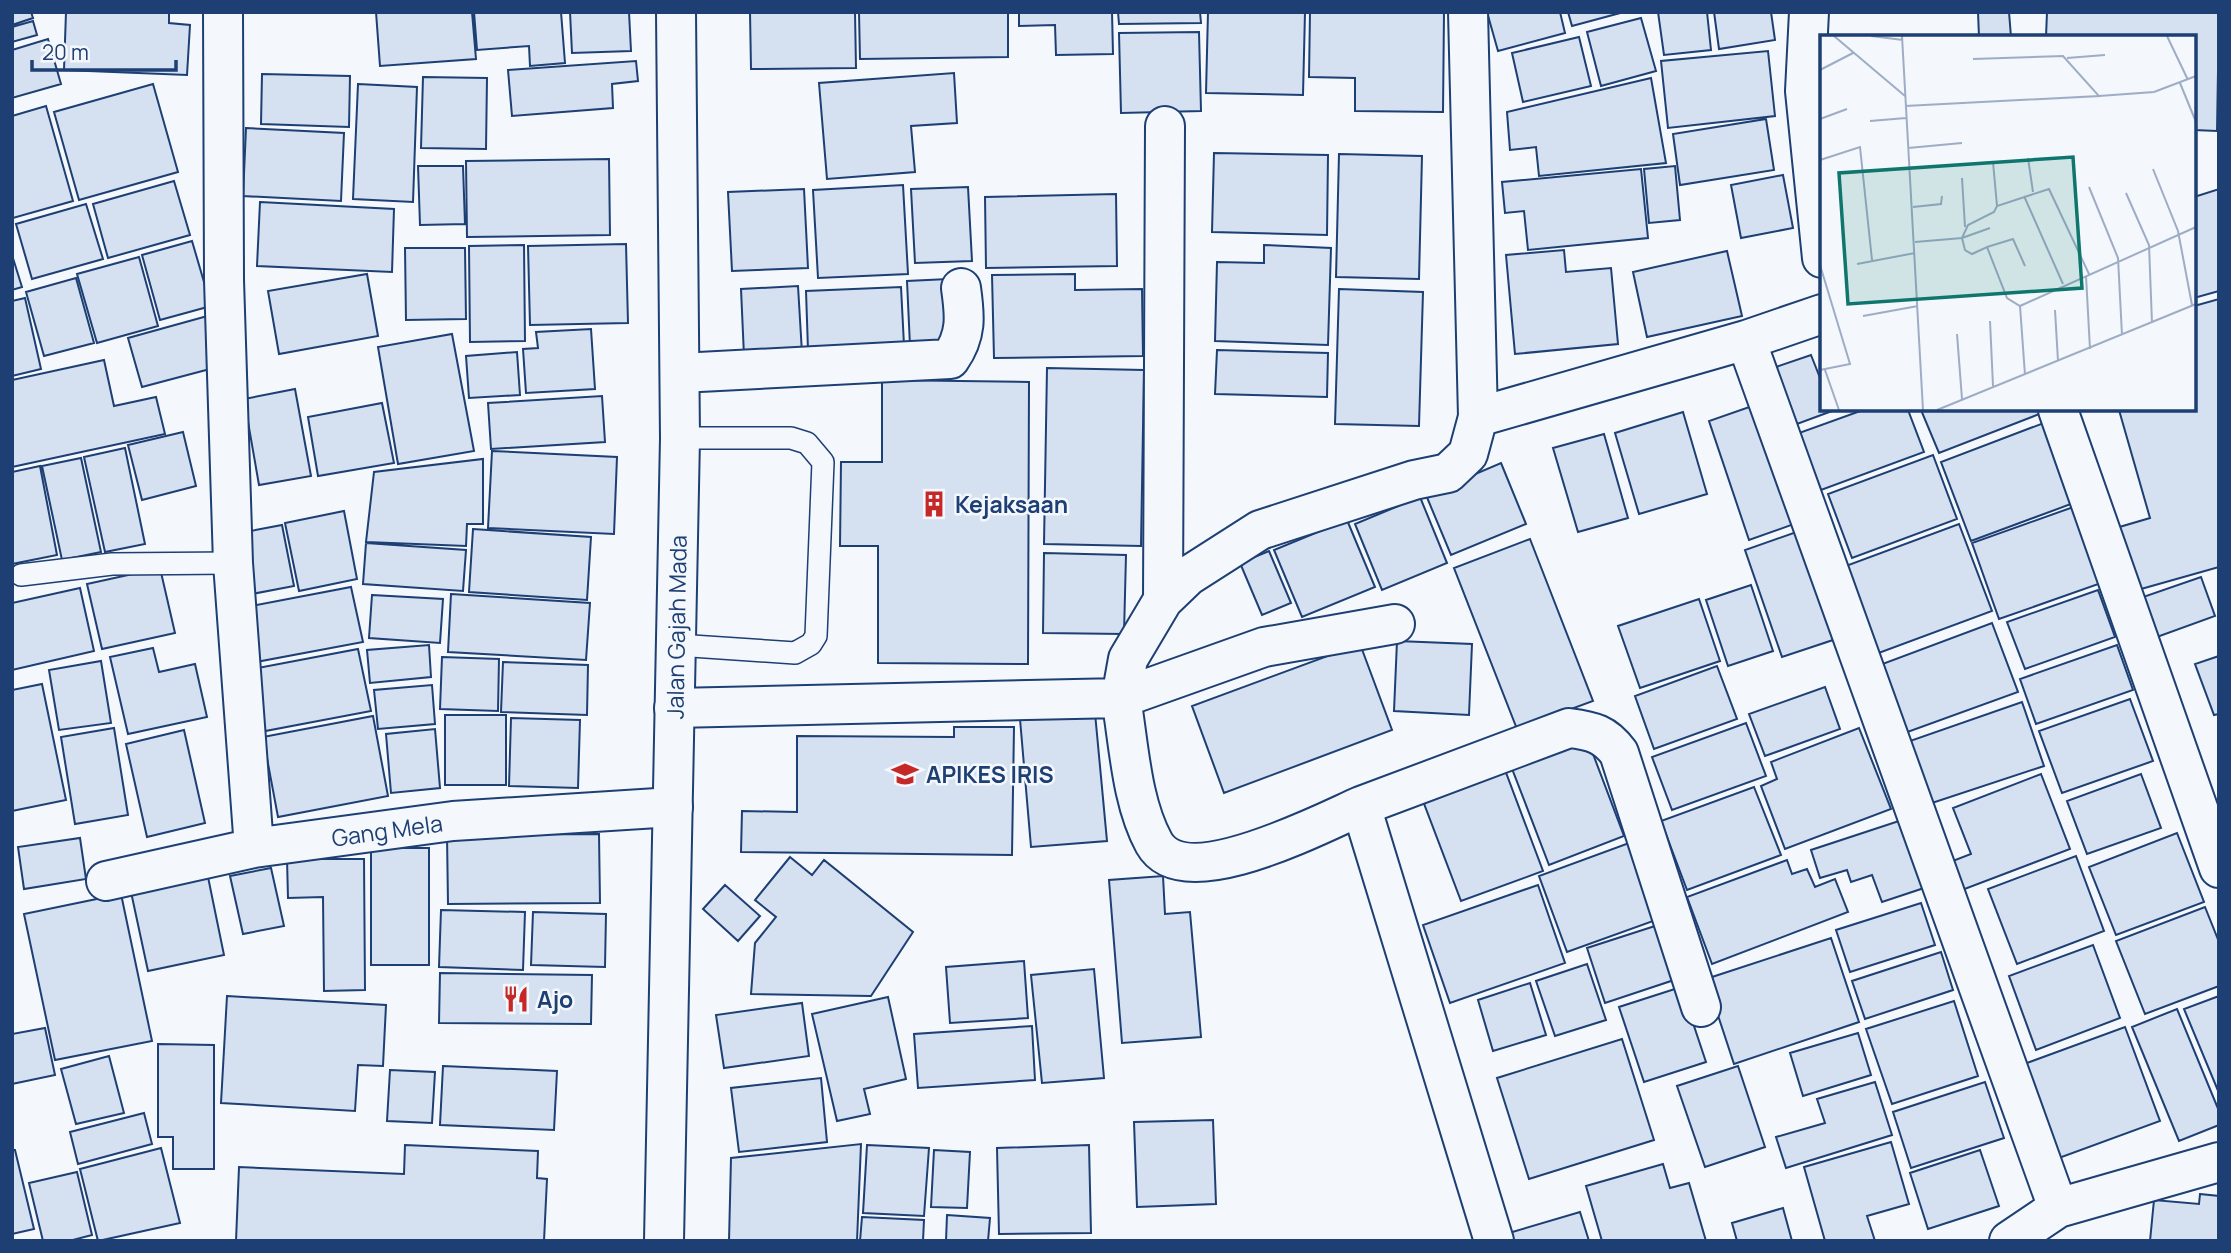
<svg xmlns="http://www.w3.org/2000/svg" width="2231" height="1253" font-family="Manrope,sans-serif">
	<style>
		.building { fill: #d5e0f0; stroke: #1d3f73; stroke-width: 2 }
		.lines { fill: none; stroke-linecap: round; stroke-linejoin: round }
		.service-casing { stroke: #1d3f73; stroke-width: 24 }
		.minor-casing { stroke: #1d3f73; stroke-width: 42 }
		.secondary-casing { stroke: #1d3f73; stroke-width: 42 }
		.service { stroke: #f4f7fb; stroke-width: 21 }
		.minor { stroke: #f4f7fb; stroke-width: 38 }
		.secondary { stroke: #f4f7fb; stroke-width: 38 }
		.labels { text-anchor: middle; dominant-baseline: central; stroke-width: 5; stroke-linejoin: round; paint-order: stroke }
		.poi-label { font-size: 23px; font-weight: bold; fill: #1d3f73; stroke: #f4f7fb; text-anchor: start }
		.street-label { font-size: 23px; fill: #1d3f73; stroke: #f4f7fb }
		.inset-road { fill: none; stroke: #9eadc5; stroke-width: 2 }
		.view { fill: #0f766e; fill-opacity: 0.15; stroke: #0f766e; stroke-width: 3.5 }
		.inset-edge { fill: none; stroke: #1d3f73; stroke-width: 3.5 }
	</style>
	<rect width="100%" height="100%" fill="#f4f7fb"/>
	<path class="building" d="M12 12H31L33 18 12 25Z
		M66 12H169V23L190 25 187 75 64 70Z
		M376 12H472L476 59 380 66Z
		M474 12H561L565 63 530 66 529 46 477 50Z
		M570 12H629L631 51 572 53Z
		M750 12H855L856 68 751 69Z
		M859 12H1008V57L860 59Z
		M1019 12H1112L1113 54 1056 55 1055 25 1019 26Z
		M1118 12H1200L1201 23 1119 24Z
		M1208 12H1305L1303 95 1206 93Z
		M1310 12H1444L1443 112 1355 111V78L1309 77Z
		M1487 12H1560L1565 33 1498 51Z
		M1568 12H1624L1572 26Z
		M1658 12H1707L1711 50 1664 55Z
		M1714 12H1771L1775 40 1719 49Z
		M1978 12H2009L2011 37H1979Z
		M2047 12H2219L2217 131 2194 130V37H2046Z
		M1641 18 1656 71 1601 86 1587 32Z
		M33 21 37 35 12 42V27Z
		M1199 32 1201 111 1121 113 1119 33Z
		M1579 37 1591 86 1523 102 1512 53Z
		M48 39 61 84 12 98V50Z
		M1768 51 1775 116 1668 128 1661 61Z
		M636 61 638 81 612 84 613 108 512 116 508 70Z
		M954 73 957 123 911 126 915 172 827 179 819 83Z
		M262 74 350 76 349 127 261 124Z
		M423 77 487 78 486 149 421 148Z
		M1651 78 1666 163 1539 176 1536 147 1510 150 1507 112Z
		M153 84 178 172 79 200 54 112Z
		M358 84 417 87 413 202 353 199Z
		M46 106 73 201 13 218 12 116Z
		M1766 119 1774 170 1680 185 1673 134Z
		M246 128 344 133 341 201 243 196Z
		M1214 153 1328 155 1327 235 1212 232Z
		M1339 154 1422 156 1419 279 1336 277Z
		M609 159 610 235 467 237 466 161Z
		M418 166H463L465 224 420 225Z
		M1675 166 1680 220 1649 223 1644 169Z
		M1641 169 1648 238 1528 250 1524 211 1505 213 1502 182Z
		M1783 175 1793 228 1741 238 1731 185Z
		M174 181 190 235 108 258 93 204Z
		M903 185 908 274 818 278 813 190Z
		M968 187 972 261 915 263 911 189Z
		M804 189 808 268 732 271 728 192Z
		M2219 189V291L2194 298V197Z
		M1116 194 1117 266 986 268 985 197Z
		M260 202 394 209 392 272 257 266Z
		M86 204 103 259 32 279 16 224Z
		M192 241 211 306 160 320 142 255Z
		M626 244 628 323 530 325 528 246Z
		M524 245 525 341 470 342 469 246Z
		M1264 245 1331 248 1328 345 1215 341 1217 262 1264 263Z
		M405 248H465L466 319 406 320Z
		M1564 250 1566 272 1611 268 1618 344 1515 354 1506 255Z
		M1727 251 1742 316 1647 337 1633 272Z
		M12 255 22 287 12 290Z
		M139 257 158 326 97 343 77 274Z
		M367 274 378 336 279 354 268 291Z
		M1075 274V290L1142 289 1143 356 994 358 992 275Z
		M76 278 94 343 44 356 26 292Z
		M948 279 951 344 910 346 907 281Z
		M798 286 802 353 744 356 741 289Z
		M901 287 904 345 808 350 806 291Z
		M1339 289 1423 292 1419 426 1335 424Z
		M25 298 41 369 12 376V301Z
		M2219 299V567L2134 591 2116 528 2150 518 2119 410H2194V306Z
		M211 315 225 365 142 387 128 338Z
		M591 329 595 389 526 393 523 349 538 348 536 332Z
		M452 334 474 451 398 464 378 347Z
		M1217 350 1328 353 1327 397 1215 394Z
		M517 352 520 395 469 398 466 356Z
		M1811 355 1822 383V410L1832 411 1797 424 1776 367Z
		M104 360 114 406 156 397 165 434 12 467V380Z
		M1047 368 1144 370 1141 546 1044 544Z
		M882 380 1029 382 1028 664 878 663V546H840L841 462H882Z
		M295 389 311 476 259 485 244 399Z
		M602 396 605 442 491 449 488 403Z
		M382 403 394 463 318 476 308 417Z
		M1755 405 1797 523 1749 540 1709 421Z
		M1863 410H1908L1924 452 1821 490 1799 433Z
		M1921 410H2041L2042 413 1939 453Z
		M1683 412 1707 494 1639 514 1615 433Z
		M2049 421 2079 501 1971 541 1941 462Z
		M183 432 196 486 142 500 128 445Z
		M1604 434 1628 518 1578 532 1553 448Z
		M125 448 145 544 105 552 84 457Z
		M492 451 617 457 614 534 488 528Z
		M1933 455 1957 519 1852 558 1828 494Z
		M81 458 101 552 62 560 42 466Z
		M483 459V524H467L466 546 366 542 374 472Z
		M1501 463 1526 524 1451 555 1426 495Z
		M40 466 57 555 12 564V472Z
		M1420 497 1447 563 1382 590 1355 524Z
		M2079 505 2107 581 1999 619 1972 543Z
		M344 511 357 579 299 591 285 523Z
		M1347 520 1375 587 1302 617 1274 550Z
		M1959 524 1992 611 1876 654 1843 567Z
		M282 525 294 586 252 594 240 533Z
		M473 529 591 537 587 600 469 592Z
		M1805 529 1842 637 1782 657 1745 550Z
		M1530 539 1593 701 1517 729 1454 568Z
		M366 543 466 550 463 591 363 584Z
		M1269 551 1291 603 1262 615 1240 563Z
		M1044 553 1126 555 1124 634 1043 633Z
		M160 568 175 633 102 649 87 584Z
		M2201 577 2215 616 2157 637 2143 597Z
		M1751 585 1773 651 1728 666 1706 600Z
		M351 587 363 642 256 662 246 607Z
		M80 588 94 651 12 670V603Z
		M2098 590 2115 637 2025 669 2007 622Z
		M451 594 590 603 586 660 448 652Z
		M372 595 443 599 440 643 369 638Z
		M1699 599 1720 661 1640 688 1618 626Z
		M1992 623 2018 692 1902 734 1877 666Z
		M1397 641 1472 644 1469 715 1394 711Z
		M1360 644 1392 730 1224 793 1192 706Z
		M429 645 431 677 370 683 367 650Z
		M2117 645 2133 690 2036 724 2020 679Z
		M153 648 159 672 195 664 207 717 128 734 110 657Z
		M358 649 371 711 260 732 248 670Z
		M2219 656V714L2214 715 2195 664Z
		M442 657 499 659 498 711 440 709Z
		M101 661 111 723 59 730 49 670Z
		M503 662 588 665 587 715 501 712Z
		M1717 666 1737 719 1654 749 1635 696Z
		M42 684 66 800 12 811V690Z
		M432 685 435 724 378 729 374 690Z
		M1825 687 1840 729 1765 756 1749 714Z
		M2130 699 2153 761 2062 793 2039 731Z
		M2022 702 2044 766 1929 804 1907 742Z
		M1095 713 1107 841 1031 847 1020 719Z
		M445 715H506V785H445Z
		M373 716 388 796 278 817 263 737Z
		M511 718 580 720 578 788 509 786Z
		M1746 723 1766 776 1672 810 1652 757Z
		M954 727H1014L1012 855 741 852 742 811 797 812V736L954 737Z
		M114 728 128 815 75 824 61 737Z
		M1859 728 1891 809 1785 849 1761 786 1777 779 1771 762Z
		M435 729 440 788 391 793 386 734Z
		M184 730 205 823 147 837 126 744Z
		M1587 738 1624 836 1549 865 1511 766Z
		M1502 762 1543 871 1461 901 1420 793Z
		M2041 774 2070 849 1962 890 1950 862 1971 854 1953 808Z
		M2141 774 2161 828 2087 854 2067 801Z
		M1754 787 1781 855 1687 890 1661 821Z
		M1908 818 1930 886 1882 902 1872 875 1851 882 1847 870 1820 878 1811 850Z
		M2177 833 2204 902 2116 935 2089 867Z
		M599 834 600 903 448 904 447 835Z
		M80 838 86 879 24 889 18 847Z
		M1629 843 1656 920 1567 952 1539 876Z
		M371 848H429V965H371Z
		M2076 856 2104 931 2017 964 1988 889Z
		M790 857 812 875 824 860 913 932 871 996 751 994 755 943 776 917 755 900Z
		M287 859H364L365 990 324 991 323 897 288 898Z
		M1787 860 1792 874 1807 869 1815 887 1835 879 1848 912 1712 964 1687 897Z
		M271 868 284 926 243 934 230 876Z
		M1163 876 1165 914 1190 912 1201 1037 1122 1043 1109 880Z
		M208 877 224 955 148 971 131 892Z
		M725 885 760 916 738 941 703 909Z
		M1538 885 1565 963 1450 1003 1423 925Z
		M121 894 152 1041 55 1060 24 914Z
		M1921 903 1935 945 1850 972 1836 930Z
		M2205 907 2219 942V986L2145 1014 2116 941Z
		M441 910 525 912 523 970 439 967Z
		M533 912 606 914 605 967 531 965Z
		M1658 925 1677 979 1605 1003 1587 948Z
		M1831 938 1859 1022 1734 1064 1706 979Z
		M2093 945 2120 1018 2036 1050 2009 976Z
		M1941 952 1953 990 1865 1019 1852 981Z
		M1024 961 1028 1018 950 1023 946 967Z
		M1587 964 1606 1020 1555 1036 1536 981Z
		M1094 969 1104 1078 1042 1083 1031 975Z
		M440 973 592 975 591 1024 439 1023Z
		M1530 983 1546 1035 1493 1051 1478 1000Z
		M1681 987 1706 1062 1644 1082 1619 1007Z
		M227 996 386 1005 383 1066 358 1065 355 1111 221 1103Z
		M2219 996V1093L2184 1009Z
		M888 997 906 1079 864 1089 870 1114 837 1121 812 1014Z
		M1954 1001 1978 1076 1892 1104 1866 1029Z
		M802 1003 809 1056 724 1068 716 1015Z
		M2177 1009 2219 1111V1125L2179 1141 2132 1027Z
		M1032 1026 1035 1080 918 1088 914 1034Z
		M2125 1027 2160 1121 2059 1158 2024 1064Z
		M45 1028 55 1075 12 1084V1034Z
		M1858 1033 1871 1075 1803 1096 1790 1053Z
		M1622 1039 1654 1140 1529 1179 1497 1078Z
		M158 1044 214 1045V1169H173V1137H158Z
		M109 1056 124 1113 76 1124 61 1069Z
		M443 1066 557 1071 554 1130 440 1125Z
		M1738 1066 1765 1147 1705 1167 1677 1086Z
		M390 1070 435 1072 432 1123 387 1121Z
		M821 1078 827 1142 739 1152 731 1088Z
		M1875 1082 1892 1135 1786 1168 1776 1137 1825 1123 1817 1099Z
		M1985 1082 2004 1138 1911 1168 1893 1112Z
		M144 1113 152 1144 78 1164 70 1132Z
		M1213 1120 1216 1204 1137 1207 1134 1122Z
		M1891 1142 1909 1204 1867 1216 1875 1241H1825L1804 1167Z
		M861 1144 857 1241H729L731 1158Z
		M405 1145 538 1151 537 1178 547 1179 544 1241H236L239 1167 404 1174Z
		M867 1145 929 1148 924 1216 863 1213Z
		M1089 1145 1091 1233 999 1234 997 1148Z
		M161 1148 180 1223 98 1241 80 1169Z
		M12 1150H15L34 1229 12 1234Z
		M934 1150 970 1152 967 1208 931 1207Z
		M1980 1150 1999 1206 1928 1229 1910 1173Z
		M1663 1164 1670 1188 1689 1183 1706 1241H1602L1586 1186Z
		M77 1172 92 1235 69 1241H43L29 1183Z
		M2200 1194 2219 1196V1241H2150L2154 1200 2199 1204Z
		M1783 1208 1792 1241H1737L1732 1223Z
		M1580 1212 1589 1241H1511L1509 1233Z
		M947 1215 990 1218 988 1241H946Z
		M862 1217 924 1220 923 1241H860Z"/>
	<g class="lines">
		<g class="service-casing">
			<path id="service" d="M21 575 112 564 233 563
				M677 645 795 653 811 644 816 636 823 462 807 443 791 438H680"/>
		</g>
		<g class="minor-casing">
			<path id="minor" d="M223 12 224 280 233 563 254 848
				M1468 12 1478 417
				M1809 12 1805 91 1822 258
				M1746 340 2058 1208
				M680 373 950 359C967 335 965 316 961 288
				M2058 410 2219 868
				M1163 600 1165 126
				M1395 624 1264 647 1121 698C1129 744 1131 801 1154 843 1184 896 1322 823 1361 806L1494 1241
				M674 708 1121 698 1128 659 1163 600 1188 576 1260 530 1414 480 1448 473 1468 454 1478 417 1746 340 1822 314
				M1361 806 1569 728C1593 731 1605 734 1619 753L1701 1007
				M106 881 254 848 453 821 673 807
				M2009 1241 2058 1208 2219 1162"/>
		</g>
		<g class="secondary-casing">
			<path id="secondary" d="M664 1241 680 438 676 12"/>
		</g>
		<use href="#service" class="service"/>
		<use href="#minor" class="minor"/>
		<use href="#secondary" class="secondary"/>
	</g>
	<defs>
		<g id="building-bare" transform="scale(2.1)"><path d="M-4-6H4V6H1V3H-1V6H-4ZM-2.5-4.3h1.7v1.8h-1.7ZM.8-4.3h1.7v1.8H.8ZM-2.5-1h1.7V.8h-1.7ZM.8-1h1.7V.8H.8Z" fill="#c62828" stroke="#f4f7fb" stroke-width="2.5" paint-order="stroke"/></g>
		<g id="university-bare" transform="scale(2.1)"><path d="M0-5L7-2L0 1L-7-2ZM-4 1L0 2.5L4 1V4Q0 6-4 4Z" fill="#c62828" stroke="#f4f7fb" stroke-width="2.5" paint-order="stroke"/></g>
		<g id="restaurant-bare" transform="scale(2.1)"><path d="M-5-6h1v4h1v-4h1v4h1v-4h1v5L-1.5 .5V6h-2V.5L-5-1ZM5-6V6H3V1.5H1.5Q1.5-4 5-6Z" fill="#c62828" stroke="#f4f7fb" stroke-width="2.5" paint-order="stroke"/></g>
	</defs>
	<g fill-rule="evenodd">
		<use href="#building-bare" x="934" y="504"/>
		<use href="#university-bare" x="905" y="774"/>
		<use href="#restaurant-bare" x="516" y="999"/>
	</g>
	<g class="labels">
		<g class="poi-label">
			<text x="955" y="504">Kejaksaan</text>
			<text x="926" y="774">APIKES IRIS</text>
			<text x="537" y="999">Ajo</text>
		</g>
		<g class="street-label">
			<text transform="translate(676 627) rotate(-89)">Jalan Gajah Mada</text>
			<text transform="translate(387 830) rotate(-8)">Gang Mela</text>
		</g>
	</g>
	<g transform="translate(1820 35)">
		<rect width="376" height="376" fill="#f4f7fb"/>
		<path class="inset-road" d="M14 1 85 61M51 1 83 5M82 1 103 375M347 1 368 45M247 23 285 20M0 35 33 18M360 48 376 87M279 61 334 57 376 41M85 71 279 61 243 21 153 24M0 84 27 74M50 86 86 83M88 113 142 108M208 123 213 157M0 125 40 112 52 225M173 127 177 171M333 134 358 196 372 270M142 143 145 192M269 152 298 223 302 300M306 158 329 210 332 288M204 161 243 249M93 172 121 169 122 161M170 193 142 203 145 215 152 219 167 212 187 263 200 271 376 192M95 207 142 203 148 190 174 177 177 171 229 154 269 239M167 212 193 204 205 231M37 229 95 218M0 230 30 329 0 335M266 241 270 314M200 271 205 340M235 275 238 326M43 281 98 271M170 286 173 351M137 299 142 364M5 335 19 375M117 375 376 269"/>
		<path class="view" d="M253 122 262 253 28 269 19 138Z"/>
		<rect width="376" height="376" class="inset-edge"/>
	</g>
	<rect width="2231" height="1253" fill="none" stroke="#1d3f73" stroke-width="28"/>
	<path d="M32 60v10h144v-10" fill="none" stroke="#1d3f73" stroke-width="3.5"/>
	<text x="42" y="60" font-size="21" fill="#1d3f73" stroke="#f4f7fb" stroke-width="5" paint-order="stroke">20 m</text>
</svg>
